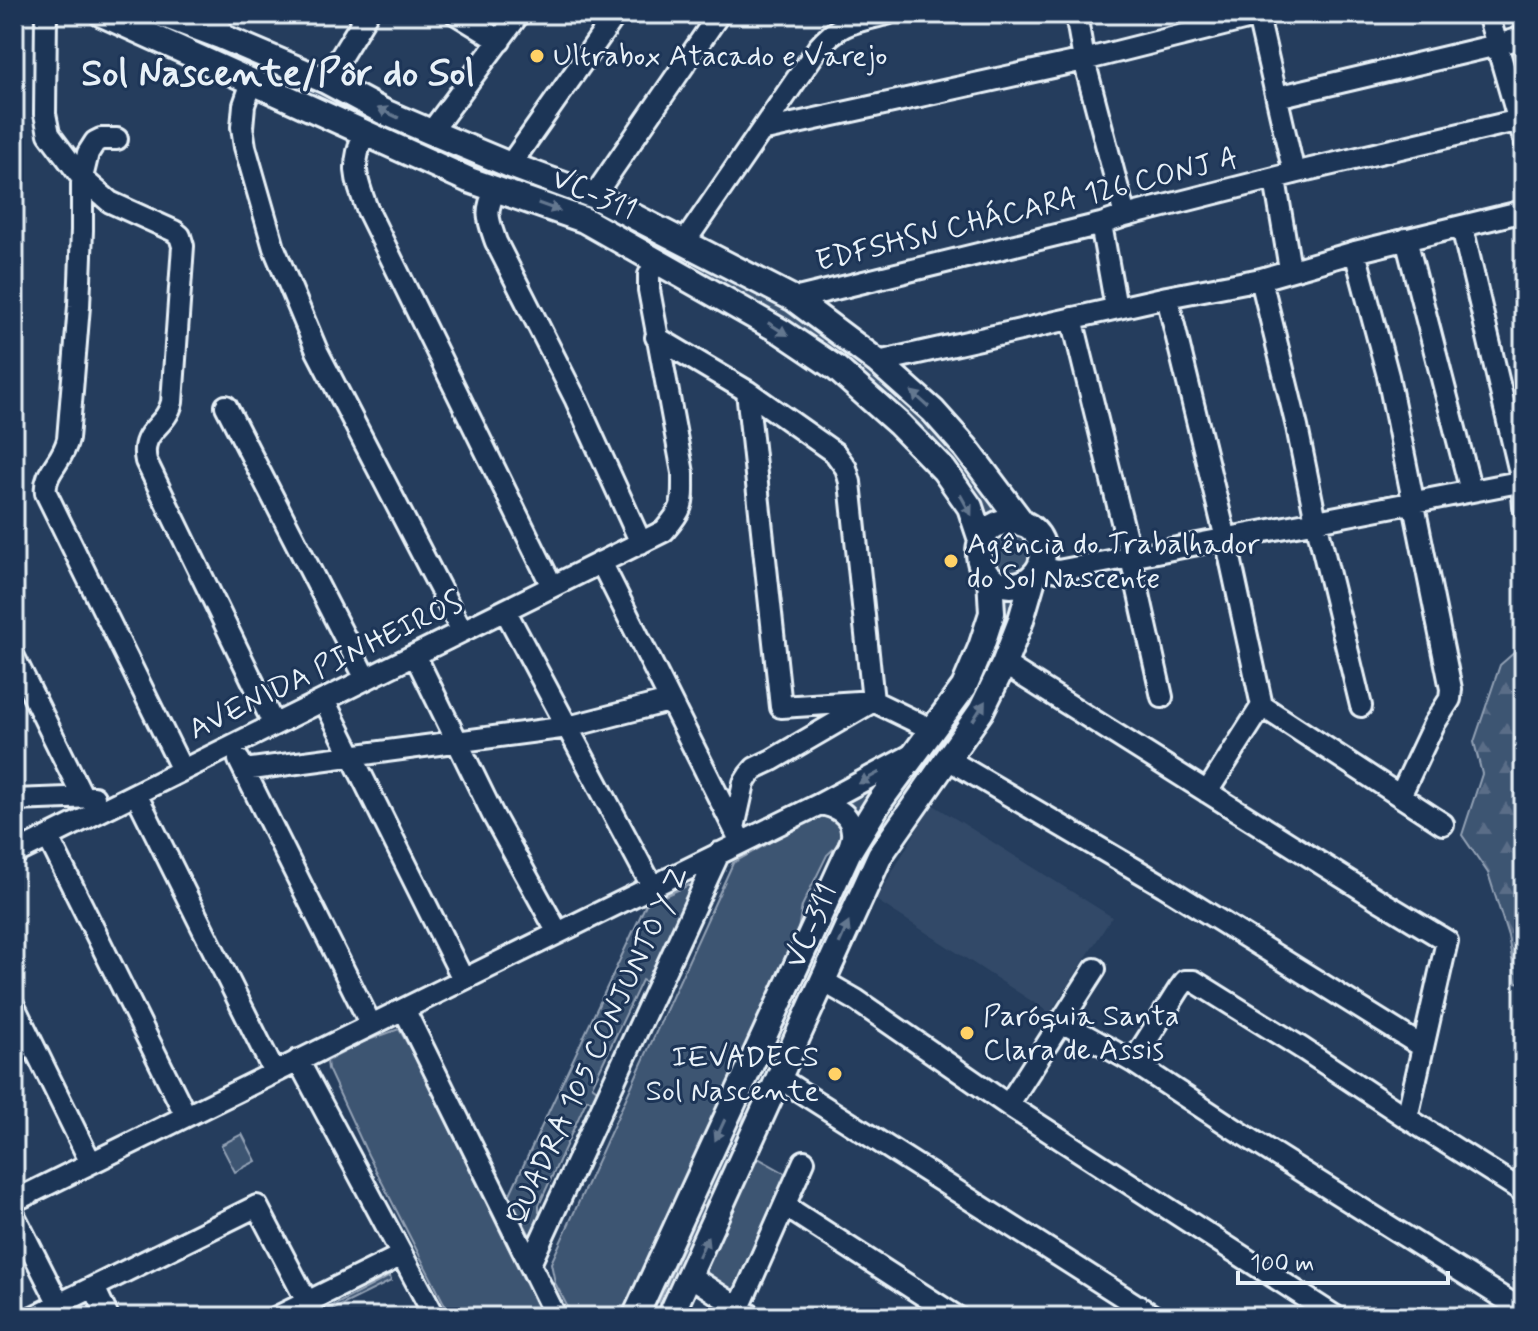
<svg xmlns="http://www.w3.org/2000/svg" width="1538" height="1331" font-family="Mynerve,sans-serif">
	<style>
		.built { fill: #334a68 }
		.grass { fill: #3e5472; stroke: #93a2b5; stroke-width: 2 }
		.forest { fill: url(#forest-firs); stroke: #93a2b5; stroke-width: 2 }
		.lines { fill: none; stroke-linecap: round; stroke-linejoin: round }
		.minor-casing { stroke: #e8f1f8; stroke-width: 26 }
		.major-casing { stroke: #e8f1f8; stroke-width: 30 }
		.minor { stroke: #1d3557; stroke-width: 20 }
		.major { stroke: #1d3557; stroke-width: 24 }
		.oneway { fill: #64778f }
		.poi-dot { fill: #ffd166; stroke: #1d3557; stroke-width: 3 }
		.labels { text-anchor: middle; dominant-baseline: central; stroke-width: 6; stroke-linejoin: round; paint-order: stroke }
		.poi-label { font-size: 30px; fill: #e8f1f8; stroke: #1d3557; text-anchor: start }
		.street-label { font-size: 30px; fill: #e8f1f8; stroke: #1d3557 }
		.district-label { font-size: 38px; font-weight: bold; fill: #e8f1f8; stroke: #1d3557 }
	</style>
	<defs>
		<pattern id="forest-firs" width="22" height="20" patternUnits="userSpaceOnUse" patternTransform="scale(2)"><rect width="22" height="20" fill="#3e5472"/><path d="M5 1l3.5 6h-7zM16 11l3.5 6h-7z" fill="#5a6d87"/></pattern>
	</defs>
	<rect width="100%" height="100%" fill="#253d5d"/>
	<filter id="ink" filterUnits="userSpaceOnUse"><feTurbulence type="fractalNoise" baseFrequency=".0125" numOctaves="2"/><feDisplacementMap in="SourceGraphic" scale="16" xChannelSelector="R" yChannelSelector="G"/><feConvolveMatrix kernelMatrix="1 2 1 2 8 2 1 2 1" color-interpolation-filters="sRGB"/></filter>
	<g filter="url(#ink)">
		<path class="built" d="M932 804 1112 917 1050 1013 876 900Z"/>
		<path class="grass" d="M128 14H132L434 138 431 147 276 83 252 68Z
			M483 165 584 200 794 306 912 398 1004 513 982 522 966 481 920 428 843 361 480 173V167Z
			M988 553a22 22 0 1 1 44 0a22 22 0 1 1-44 0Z
			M1022 592 974 705 874 849 865 859 791 1028 779 1021 835 893 922 757 999 593Z
			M889 775 858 818 839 800Z
			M822 813 839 826 843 840 827 855 802 906 796 943 626 1317H573L555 1283 551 1263 733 863Z
			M689 885 692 888 650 984 642 980 592 1086 601 1093 596 1103 587 1099 539 1205V1212L543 1216 534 1236 531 1237 509 1196 646 904Z
			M399 1029 414 1055 542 1317H451L368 1155 328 1069 327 1061 363 1042Z
			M775 1036 776 1041 745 1108 740 1139 664 1304 661 1305 659 1302 693 1225 696 1200Z
			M242 1134 256 1161 235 1172 221 1145Z
			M751 1154 788 1175 738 1285 729 1293 706 1283 699 1267 722 1232 745 1185Z
			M390 1276 391 1281 326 1313 325 1310Z"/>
		<path class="forest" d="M1524 644V983L1516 982 1508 936 1488 873 1462 835 1482 774 1474 742 1500 665Z"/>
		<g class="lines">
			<g class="minor-casing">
				<path id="minor" d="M46 14 45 114 49 134 82 178 110 202 174 231 180 236 183 246 172 402C166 428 139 430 146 461L274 725
					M219 14 220 36
					M456 14 500 41
					M1076 14 1084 60 1125 216
					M1488 14 1524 139
					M1258 16 1294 173
					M326 81 367 14
					M252 82 244 105 242 127 245 147 274 248 317 351 462 631
					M1277 97 1497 45 1524 37
					M761 131 1084 60 1267 14
					M431 132 519 14
					M364 133C351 166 355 177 367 209L552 586
					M117 139H101L95 142 88 153 82 178V230L79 306 68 439C63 462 43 472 46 493L182 770
					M510 165 616 14
					M1275 179 1290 269
					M496 189C484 212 488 219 496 242L576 400 641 543
					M594 196 719 14
					M1101 224 1116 308
					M1462 227 1522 481 1524 507
					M1406 239 1471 491
					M684 243 818 48C840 22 855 22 887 14
					M1355 252 1388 376 1451 689 1450 699 1434 724 1400 796
					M1261 279 1297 427 1316 521 1361 706
					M1167 297 1226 539 1262 706 1207 792
					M794 299 1101 224 1125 216 1294 173 1524 119
					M1072 318 1131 558 1162 697
					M656 337 747 391 835 453 846 468 850 482 873 701
					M878 362 1167 297 1261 279 1355 252 1524 211
					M747 391 781 707 873 701 933 730
					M226 406 366 679
					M601 562 741 842
					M1041 564 1048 569 1058 571 1524 481
					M505 610 652 886
					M415 655 493 815 558 933
					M14 657 83 797
					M1004 664 1379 900 1447 941 1407 1118
					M324 700 463 979
					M1262 706 1443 824
					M946 758 1164 886 1423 1047
					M239 760 371 1025
					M244 770 568 727 669 701
					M136 794 274 1072
					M14 800 94 797
					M820 804C835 806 851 814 852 832 853 838 849 846 848 852
					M734 828 744 783 749 775 755 768 772 760 870 703
					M48 837 186 1116
					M14 854 664 531C685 507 683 504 683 473L649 290V275L657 260
					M823 981 856 1000 1008 1105 1336 1317
					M14 1006 91 1163
					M404 1009 556 1317
					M1060 1021 1133 1062 1233 1128 1524 1311
					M298 1060 435 1317
					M1133 1062 1179 989 1185 981H1194L1303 1049 1407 1118 1524 1192
					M779 1078 1155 1317
					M1008 1105 1095 969
					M14 1201 820 804 913 754
					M785 1206 957 1317
					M14 1215 59 1304
					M530 1264 719 853
					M690 1276 753 1317
					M94 1287 108 1317
					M739 1308 804 1161
					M33 1317 257 1206 315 1317
					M277 1317 402 1255"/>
			</g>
			<g class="major-casing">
				<path id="major" d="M102 14 469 180 584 220 782 332 837 369 899 424 944 470 970 507 981 540
					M161 14 220 36 326 81 382 111 431 132 510 165 594 196 794 299 878 362 933 411 966 448 1023 524
					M979 553a32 32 0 1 1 64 0a32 32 0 1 1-64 0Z
					M635 1317 848 853 880 801 964 687 981 647 992 613 990 577
					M670 1317 880 855 981 711 1004 664 1020 623 1034 575"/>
			</g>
			<use href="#minor" class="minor"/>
			<use href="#major" class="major"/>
		</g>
		<defs><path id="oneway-solid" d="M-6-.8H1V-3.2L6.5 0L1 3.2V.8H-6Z" transform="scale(2)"/></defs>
		<g class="oneway">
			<use href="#oneway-solid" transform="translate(388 113) rotate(-155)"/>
			<use href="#oneway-solid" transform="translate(549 207) rotate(19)"/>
			<use href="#oneway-solid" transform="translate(778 329) rotate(32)"/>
			<use href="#oneway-solid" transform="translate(920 399) rotate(-138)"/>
			<use href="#oneway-solid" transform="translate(966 505) rotate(61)"/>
			<use href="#oneway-solid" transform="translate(979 711) rotate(-58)"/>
			<use href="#oneway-solid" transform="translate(869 778) rotate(151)"/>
			<use href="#oneway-solid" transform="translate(844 933) rotate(-66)"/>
			<use href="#oneway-solid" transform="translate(720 1130) rotate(115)"/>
			<use href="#oneway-solid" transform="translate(703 1247) rotate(-66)"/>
		</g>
	</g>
	<g class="poi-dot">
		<circle cx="537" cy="56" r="8"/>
		<circle cx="951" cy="561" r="8"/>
		<circle cx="967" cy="1033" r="8"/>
		<circle cx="835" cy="1074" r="8"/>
	</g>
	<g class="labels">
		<g class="poi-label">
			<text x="553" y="56">Ultrabox Atacado e Varejo</text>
			<text x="967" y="544">Agência do Trabalhador<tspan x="967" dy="34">do Sol Nascente</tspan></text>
			<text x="983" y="1016">Paróquia Santa<tspan x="983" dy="34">Clara de Assis</tspan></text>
			<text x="819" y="1057" text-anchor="end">IEVADECS<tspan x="819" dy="34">Sol Nascente</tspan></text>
		</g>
		<g class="street-label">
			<text transform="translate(594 195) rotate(24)">VC-311</text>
			<text transform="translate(1027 210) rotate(-14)">EDFSHSN CHÁCARA 126 CONJ A</text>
			<text transform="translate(326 666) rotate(-26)">AVENIDA PINHEIROS</text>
			<text transform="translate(812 926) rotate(-66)">VC-311</text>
			<text transform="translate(598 1046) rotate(-65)">QUADRA 105 CONJUNTO Y Z</text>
		</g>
		<g class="district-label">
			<text x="278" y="74">Sol Nascente/Pôr do Sol</text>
		</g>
	</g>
	<rect width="1538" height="1331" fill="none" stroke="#1d3557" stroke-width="48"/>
	<rect x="24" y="24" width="1490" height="1283" fill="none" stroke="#e8f1f8" stroke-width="3" filter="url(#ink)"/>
	<path d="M1238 1271v12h210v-12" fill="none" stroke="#e8f1f8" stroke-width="4"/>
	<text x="1250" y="1271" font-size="24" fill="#e8f1f8" stroke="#1d3557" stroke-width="6" paint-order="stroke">100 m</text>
</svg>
